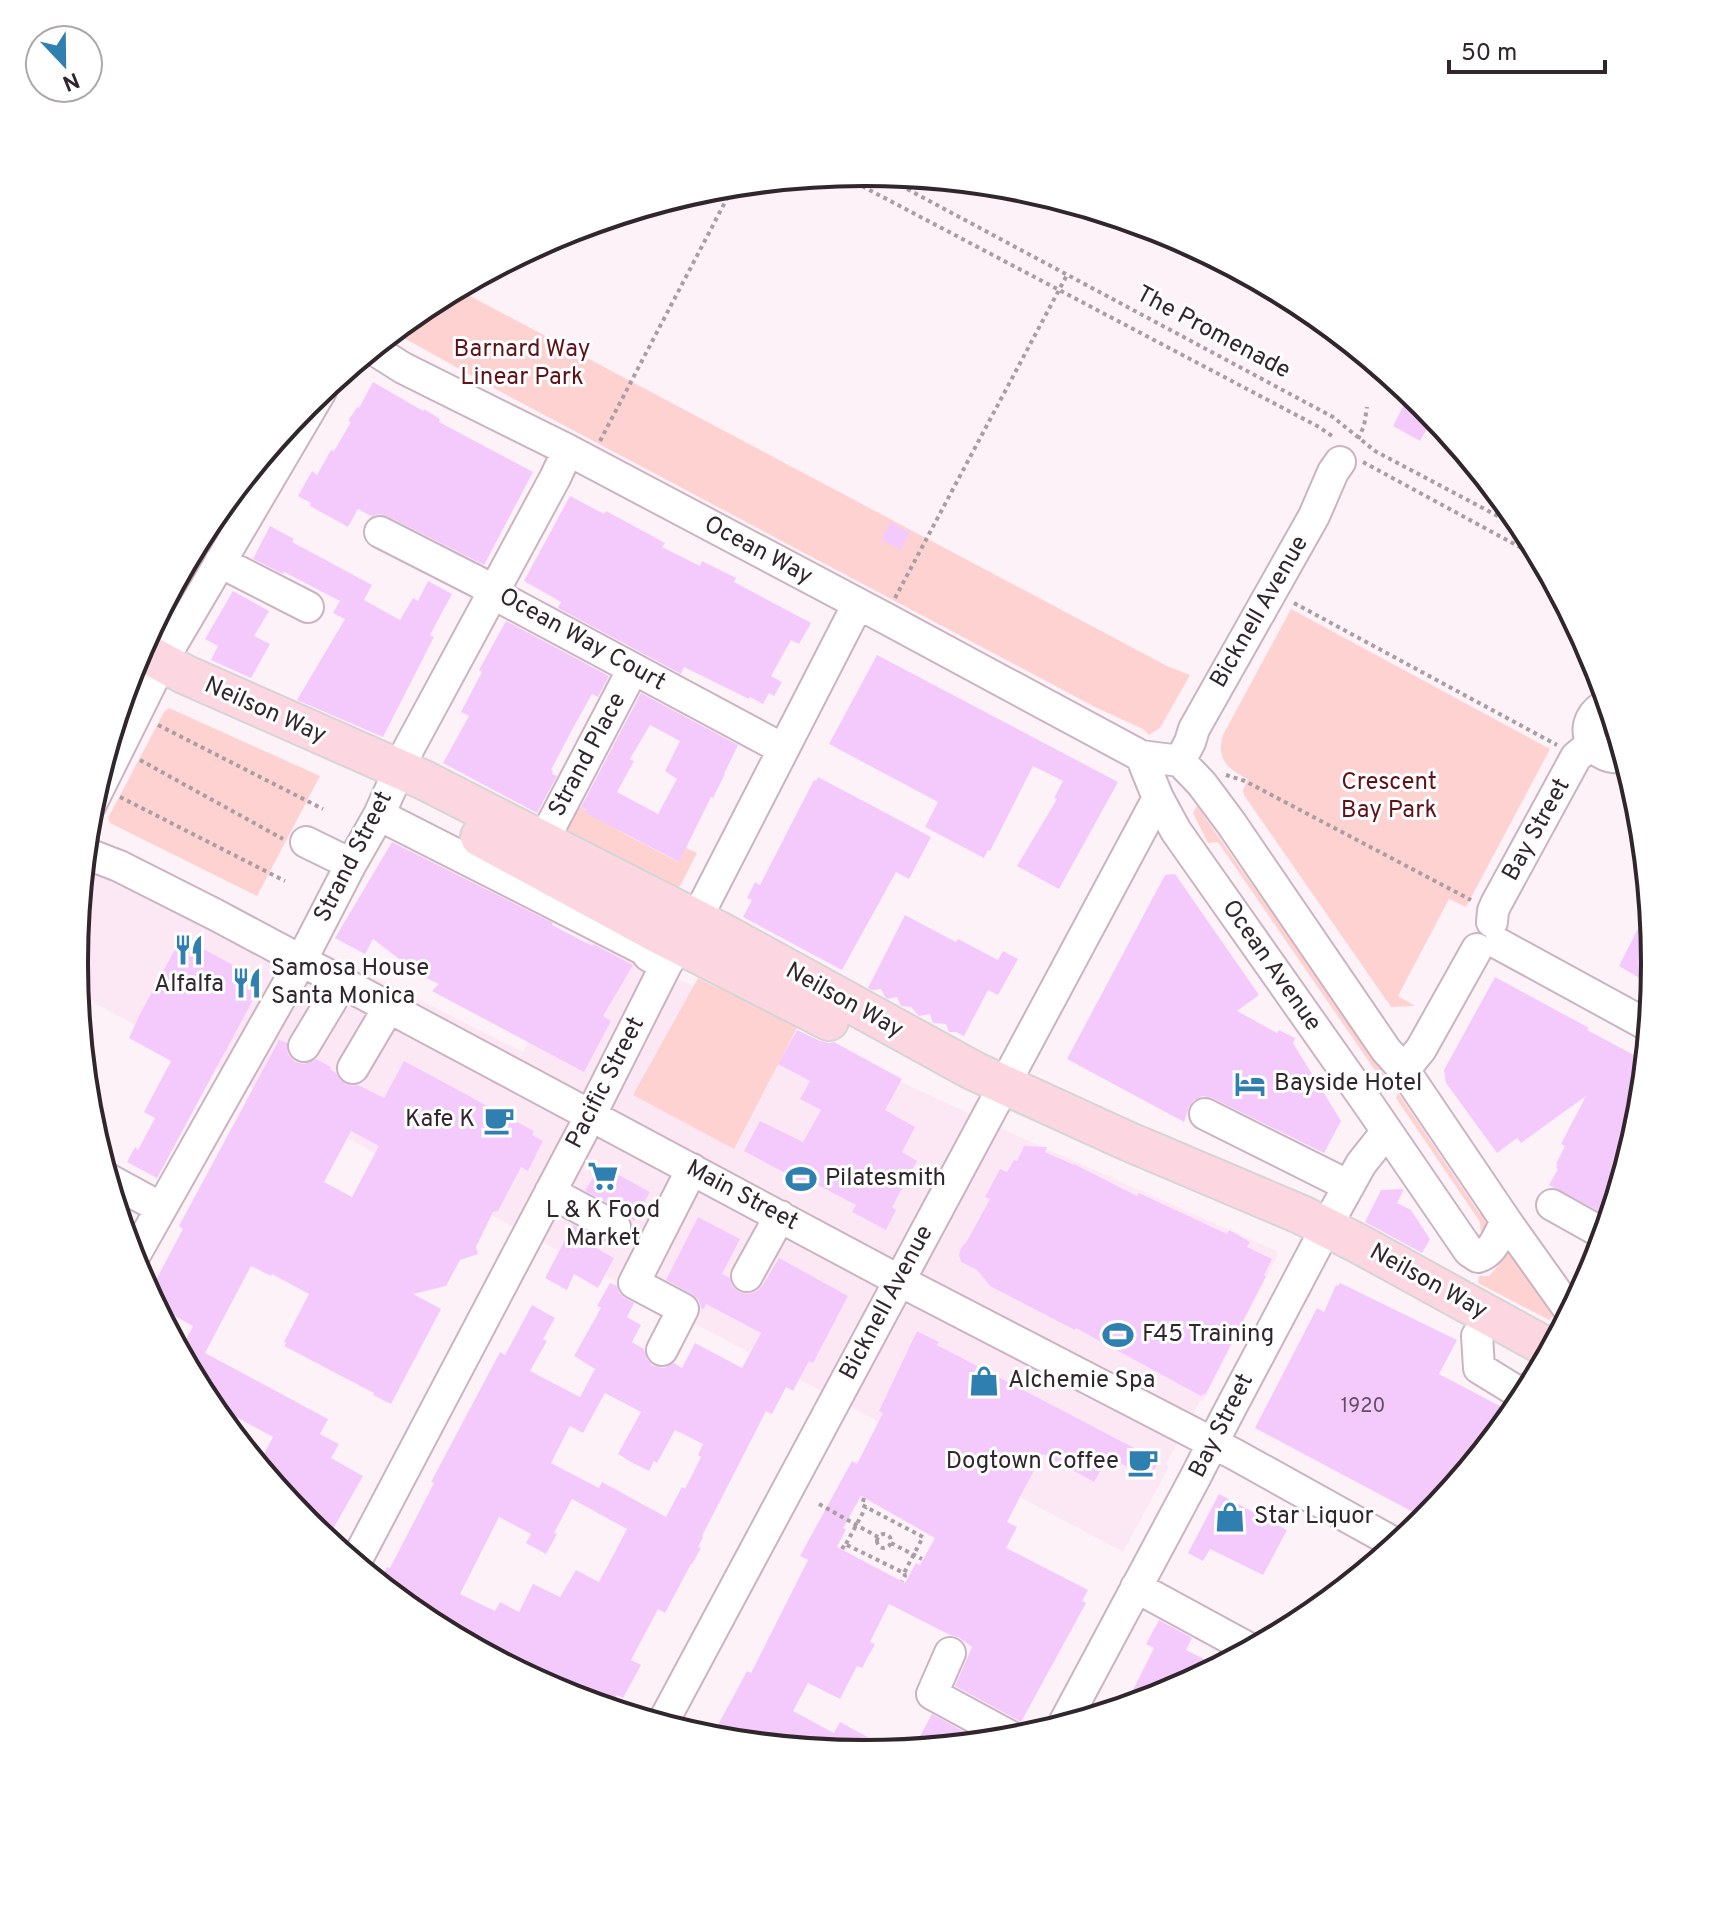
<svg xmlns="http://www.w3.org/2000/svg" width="1729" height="1926" font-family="Overpass,sans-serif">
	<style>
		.built { fill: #fce8f4 }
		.green { fill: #fed2d0 }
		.building { fill: #f4cafc; fill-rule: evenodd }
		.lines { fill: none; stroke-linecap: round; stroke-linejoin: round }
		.minor-casing { stroke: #ccb3c2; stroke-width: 34 }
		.major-casing { stroke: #d6d4d5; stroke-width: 42 }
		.path { stroke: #a99ea4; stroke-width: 4; stroke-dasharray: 4 4; stroke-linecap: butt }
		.minor { stroke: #fff; stroke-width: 30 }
		.major { stroke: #fcd7e1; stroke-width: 38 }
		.labels { text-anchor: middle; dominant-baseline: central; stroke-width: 6; stroke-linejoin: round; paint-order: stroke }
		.number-label { font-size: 20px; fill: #614f60 }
		.street-label { font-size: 24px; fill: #30262c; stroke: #fff }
		.park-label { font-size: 24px; fill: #611219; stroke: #fff }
		.poi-label { font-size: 24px; fill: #30262c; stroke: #fff; text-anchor: start }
		.rim { fill: none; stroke: #30262c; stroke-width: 4 }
	</style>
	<rect width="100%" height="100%" fill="#fdf2f8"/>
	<path class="built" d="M87 833 523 1052 590 936 678 979 1020 1137 1277 1251 1278 1255 1204 1400 1200 1401 1166 1464 1169 1467 1123 1552 77 994 74 963Z"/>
	<path class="green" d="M457 289 1167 666 1190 675 1160 728 1149 735 1143 729 1095 707 501 392 393 332 426 305Z
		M1291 609 1550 749 1466 907 1449 899 1398 996 1415 1006 1391 1007 1244 795 1243 790 1248 779C1227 769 1216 759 1223 735Z
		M169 708 320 776 257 896 110 823 108 818 164 712Z
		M1197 806 1387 1078 1383 1082 1218 842 1208 843 1193 813Z
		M581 807 623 833 678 862 686 848 697 853 680 886 675 889 559 832 577 809Z
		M698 978 718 988 723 979 800 1022 734 1149 633 1095Z
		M1398 1093 1480 1214 1487 1208 1491 1219 1482 1243 1469 1235 1481 1234 1480 1222 1396 1098Z
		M1504 1242 1557 1312 1549 1320 1478 1283 1479 1276H1489L1498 1266Z"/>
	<path class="building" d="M373 382 423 411 424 409 440 419 439 422 533 472 484 565 387 516 380 514 371 516 358 509 348 527 310 506 311 503 298 496 312 471 317 475 331 450 334 451 351 422 348 421 357 407 359 408Z
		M1410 393 1424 404 1434 416 1420 441 1393 426Z
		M570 496 604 514 606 511 665 543 662 547 700 566 702 561 736 578 734 582 811 623 799 644 791 640 771 676 782 682 774 696 769 693 763 704 750 697 749 699 684 667 681 674 558 608 561 602 524 581Z
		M890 522 910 532 901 550 881 540Z
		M270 526 294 539 292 542 372 585 364 600 400 620 413 598 418 601 428 581 452 594 430 635 434 637 383 737 297 700 345 619 333 613 340 601 284 572 283 574 253 559Z
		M233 591 269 611 254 636 270 644 251 678 211 660 218 646 205 639Z
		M506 621 609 676 598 697 592 694 573 728 551 770 553 771 552 774 557 776 537 813 443 763 469 716 461 712 482 672 479 670Z
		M877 655 1118 782 1059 889 1017 866 1057 799 1054 798 1063 781 1033 766 990 851 988 850 984 858 925 827 938 802 829 744Z
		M641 693 738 745 724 774H725L713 798 711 797 679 862 586 813 587 810 581 807ZM650 725 680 741 665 771 677 779 658 814 617 792 634 761 630 759Z
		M818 777 931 837 909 879 896 872 842 970 743 917 752 900 747 898 755 882 760 885 814 780 816 781Z
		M392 842 553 923 552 925 592 946 593 944 633 965 603 1016 611 1021 584 1072 432 991 439 984 416 973V972L373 939 365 954 335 938Z
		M1175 874 1259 995 1237 1011 1277 1033 1279 1030 1295 1038 1293 1043 1341 1121 1324 1153 1212 1098 1203 1096 1194 1100 1189 1107 1184 1122 1067 1059 1165 875Z
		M1649 907 1655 963 1653 986 1619 966Z
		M905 915 956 942 958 939 998 960 1003 951 1018 959 998 995 988 990 964 1036 956 1032H949L946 1024 933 1023 930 1014 919 1016 911 1007 901 1006 897 997 888 999 885 997 881 989 872 990 868 988Z
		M183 938 261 980 259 984 261 985 157 1178 127 1162 135 1147 138 1150 155 1118 144 1112 171 1061 129 1038 140 1014 179 942Z
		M1495 977 1589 1028 1587 1030 1645 1061 1640 1118 1610 1217 1549 1185 1558 1169 1556 1168 1557 1164H1556L1565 1146 1561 1144 1586 1096 1521 1143 1517 1138 1497 1153 1446 1083 1444 1070Z
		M797 1030 820 1041 829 1043 834 1042 902 1079 885 1110 915 1127 902 1152 917 1161 892 1207 896 1210 886 1230 852 1212 856 1205 812 1182 808 1189 785 1177 787 1174 744 1151 760 1121 803 1142 821 1110 800 1099 810 1081 778 1064Z
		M279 1040 287 1043 288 1054 295 1062 304 1064 316 1059 331 1067 330 1069 336 1073 338 1077 345 1084 352 1086 358 1085 384 1098 404 1061 534 1131 532 1135 543 1141 528 1171 521 1167 498 1211 493 1212 476 1247 478 1254 460 1260 446 1286 413 1294 441 1309 391 1404 373 1395 374 1393 284 1346 286 1343 284 1342 309 1294 272 1274 271 1276 251 1266 205 1353 328 1419 320 1434 339 1444 331 1458 363 1476 333 1529 331 1528 325 1538 305 1522 258 1465 273 1437 207 1401 180 1351 193 1326 156 1306 149 1293 183 1229 179 1226ZM351 1131 379 1146 352 1197 324 1182Z
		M1024 1146 1047 1147 1045 1152 1074 1165V1164L1137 1196 1139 1193 1227 1234 1229 1230 1250 1242 1247 1247 1272 1259 1264 1275 1266 1276 1205 1395 1203 1394 1201 1396 1076 1328 1075 1330 990 1286 977 1270 961 1262 959 1255 961 1248 967 1241 990 1199 985 1197 1000 1169 1007 1172 1014 1160 1017 1161Z
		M600 1165 650 1192 634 1221 624 1211 585 1191Z
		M1404 1189 1397 1203 1411 1210 1430 1239 1422 1253 1365 1222 1381 1190Z
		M698 1217 740 1239 722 1274 730 1278 732 1286 739 1292 748 1294 757 1291 763 1285 779 1258 848 1296 813 1363 809 1361 793 1391 786 1387 772 1414 766 1411 702 1536 703 1537 698 1547 701 1548 692 1564H691L665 1613 658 1609 631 1660 641 1665 623 1698 617 1695 610 1708 561 1693 449 1633 450 1630 421 1615 420 1616 379 1582 387 1567 390 1568 434 1483 431 1482 500 1352 505 1355 532 1305 555 1318 543 1339 547 1341 530 1371 580 1397 595 1369 574 1356 601 1308 597 1306 610 1283 617 1286 619 1293 625 1298 634 1303 627 1317 641 1325 632 1342 644 1349 647 1359 653 1366 664 1368 674 1363 682 1368 695 1343 742 1368 761 1333 706 1304 704 1309 701 1308 699 1300 692 1294 666 1280ZM605 1393 641 1412 618 1454 631 1462 649 1471 654 1461 657 1463 675 1430 703 1444 698 1455 701 1457 685 1489 682 1487 666 1517 602 1482 599 1488 551 1463 570 1426 583 1433ZM572 1499 627 1529 599 1582 576 1570 560 1597 533 1584 519 1612 500 1602 495 1611 460 1594 499 1517 531 1534 526 1543 546 1554 557 1534 554 1533Z
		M573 1225 589 1234 585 1242 614 1258 598 1288 574 1274 567 1290 545 1278Z
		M1340 1283 1457 1340 1439 1374 1513 1413 1426 1519 1255 1428 1317 1308 1324 1312 1336 1285 1338 1286Z
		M917 1331 939 1342 937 1345 1159 1461 1150 1478 1108 1457 1094 1482 1043 1454 1022 1493 1007 1522 1017 1527 1006 1548 1088 1590 1082 1601 1086 1603 1021 1722 955 1686 972 1647 958 1637 950 1635 889 1604 870 1642 875 1644 862 1668 857 1666 840 1699 808 1683 793 1711 834 1733 840 1722 893 1751 864 1754 711 1738 747 1671 751 1673 808 1560 800 1556 852 1461 857 1464 883 1413 879 1411ZM861 1496 935 1538 920 1565 916 1563 905 1583 837 1547 846 1529 843 1528Z
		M1219 1494 1287 1530 1263 1575 1210 1549 1203 1561 1188 1553Z
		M1159 1620 1192 1638 1186 1650 1218 1666 1167 1694 1125 1706 1154 1648 1146 1644Z
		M932 1714 983 1742 913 1749Z"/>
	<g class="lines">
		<g class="minor-casing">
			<path id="minor" d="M373 349 403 368 568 450 885 618 1141 756 1180 761
				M380 532 480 583 507 601 783 749
				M220 562 308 607
				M1608 704C1574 719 1588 762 1624 757
				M1141 756 1158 798 1176 831 1369 1105 1469 1251 1478 1257C1494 1252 1498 1235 1506 1221
				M1180 761 1202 784 1231 823 1386 1050 1404 1070 1506 1221 1570 1311
				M1180 761 1190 742 1194 729 1314 516 1333 472 1340 462
				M90 806 161 663 321 391
				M379 815 643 949 649 956 666 965
				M543 841 633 669
				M306 842 351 864
				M85 853 119 866 216 915 900 1281 1234 1454 1396 1544
				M1492 922 1493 911 1496 904 1576 757 1592 744
				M1499 944 1649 1026
				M304 1046 342 983
				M353 1068 389 1007
				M1404 1070 1421 1049 1477 949
				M1205 1114 1349 1186
				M108 1179 161 1208
				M550 1192 615 1227
				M1552 1205 1604 1234
				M132 1260 301 961 351 864 379 815 409 748 555 478 568 450
				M747 1276 780 1216
				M1477 1336 1479 1368 1518 1392 1529 1389
				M662 1350 683 1309 634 1283 692 1169
				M355 1563 582 1132 666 965 704 904 858 604
				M1136 1587 1250 1649
				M950 1653 932 1694 1015 1739
				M662 1724 1158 798
				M1063 1725 1196 1476 1226 1417 1336 1209 1361 1164 1387 1131"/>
		</g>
		<g class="major-casing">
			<path id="major" d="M140 650 184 674 424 780 721 932 974 1071 1125 1140 1302 1215 1361 1245 1550 1349
				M480 837 655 932 829 1021"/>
		</g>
		<path class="path" d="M879 174 1333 417 1375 451 1526 531
			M841 175 1319 427 1335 438
			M1358 439 1364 426 1367 407
			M600 441 734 185
			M1363 462 1540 558
			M895 598 1067 275
			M1294 603 1557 745
			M158 725 323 809
			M140 760 283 839
			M1226 775 1245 781 1471 900
			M120 797 285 881
			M864 1498 862 1505 923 1537 904 1573
			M819 1504 878 1537
			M877 1541a7 7 0 1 1 14 0a7 7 0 1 1-14 0Z
			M891 1543 922 1559
			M846 1544 866 1507
			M842 1549 845 1544 904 1573 905 1576 902 1581"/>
		<use href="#minor" class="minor"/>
		<use href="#major" class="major"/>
	</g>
	<defs>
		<g id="restaurant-bare" transform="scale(2.4)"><path d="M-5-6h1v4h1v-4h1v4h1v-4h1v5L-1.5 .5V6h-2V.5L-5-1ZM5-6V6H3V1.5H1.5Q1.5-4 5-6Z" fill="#307fb1" stroke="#fff" stroke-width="2.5" paint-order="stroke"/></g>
		<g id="hotel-bare" transform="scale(2.4)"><path d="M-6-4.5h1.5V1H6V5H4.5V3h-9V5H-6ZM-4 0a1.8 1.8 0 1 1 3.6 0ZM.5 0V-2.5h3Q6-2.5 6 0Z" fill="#307fb1" stroke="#fff" stroke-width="2.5" paint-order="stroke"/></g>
		<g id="cafe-bare" transform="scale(2.4)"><path d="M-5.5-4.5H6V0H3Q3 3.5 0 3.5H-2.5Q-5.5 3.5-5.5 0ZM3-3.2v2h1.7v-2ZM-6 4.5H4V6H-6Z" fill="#307fb1" stroke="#fff" stroke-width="2.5" paint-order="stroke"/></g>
		<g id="supermarket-bare" transform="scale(2.4)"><path d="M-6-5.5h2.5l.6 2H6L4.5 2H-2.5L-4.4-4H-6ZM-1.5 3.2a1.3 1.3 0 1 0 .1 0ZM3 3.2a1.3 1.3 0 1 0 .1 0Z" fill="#307fb1" stroke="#fff" stroke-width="2.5" paint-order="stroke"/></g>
		<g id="stadium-bare" transform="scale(2.4)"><path d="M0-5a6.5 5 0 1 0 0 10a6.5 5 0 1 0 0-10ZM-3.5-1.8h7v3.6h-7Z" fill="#307fb1" stroke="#fff" stroke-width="2.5" paint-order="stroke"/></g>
		<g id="shop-bare" transform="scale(2.4)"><path d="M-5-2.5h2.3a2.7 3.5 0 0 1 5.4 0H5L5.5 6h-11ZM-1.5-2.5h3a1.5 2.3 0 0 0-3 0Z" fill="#307fb1" stroke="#fff" stroke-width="2.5" paint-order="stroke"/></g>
	</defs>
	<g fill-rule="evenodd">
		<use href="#restaurant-bare" x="189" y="950"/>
		<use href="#restaurant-bare" x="247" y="983"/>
		<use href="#hotel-bare" x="1250" y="1084"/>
		<use href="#cafe-bare" x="499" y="1120"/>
		<use href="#supermarket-bare" x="603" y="1176"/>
		<use href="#stadium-bare" x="801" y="1179"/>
		<use href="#stadium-bare" x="1118" y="1335"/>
		<use href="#shop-bare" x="984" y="1381"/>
		<use href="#cafe-bare" x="1143" y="1462"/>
		<use href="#shop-bare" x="1230" y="1517"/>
	</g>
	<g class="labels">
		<g class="number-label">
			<text x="1363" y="1407">1920</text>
		</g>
		<g class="street-label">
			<text transform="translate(1213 333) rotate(28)">The Promenade</text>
			<text transform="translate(758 551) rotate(28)">Ocean Way</text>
			<text transform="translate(1260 612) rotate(-60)">Bicknell Avenue</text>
			<text transform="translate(582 640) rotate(29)">Ocean Way Court</text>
			<text transform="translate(265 711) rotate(24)">Neilson Way</text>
			<text transform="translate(588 755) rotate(-62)">Strand Place</text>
			<text transform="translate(1537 830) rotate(-61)">Bay Street</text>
			<text transform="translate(354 857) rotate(-63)">Strand Street</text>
			<text transform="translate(1271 966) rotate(55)">Ocean Avenue</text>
			<text transform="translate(844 1001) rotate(29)">Neilson Way</text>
			<text transform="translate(606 1083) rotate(-63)">Pacific Street</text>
			<text transform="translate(742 1196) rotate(28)">Main Street</text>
			<text transform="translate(1428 1282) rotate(29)">Neilson Way</text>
			<text transform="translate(887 1303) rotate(-62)">Bicknell Avenue</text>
			<text transform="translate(1222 1426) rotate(-63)">Bay Street</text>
		</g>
		<g class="park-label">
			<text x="522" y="350">Barnard Way<tspan x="522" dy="28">Linear Park</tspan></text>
			<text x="1389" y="783">Crescent<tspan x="1389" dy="28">Bay Park</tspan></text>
		</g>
		<g class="poi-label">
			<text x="271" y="969">Samosa House<tspan x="271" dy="28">Santa Monica</tspan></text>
			<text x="189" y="985" text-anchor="middle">Alfalfa</text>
			<text x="1274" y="1084">Bayside Hotel</text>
			<text x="475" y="1120" text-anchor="end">Kafe K</text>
			<text x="825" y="1179">Pilatesmith</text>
			<text x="603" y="1211" text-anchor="middle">L &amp; K Food<tspan x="603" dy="28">Market</tspan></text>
			<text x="1142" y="1335">F45 Training</text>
			<text x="1008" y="1381">Alchemie Spa</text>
			<text x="1119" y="1462" text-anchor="end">Dogtown Coffee</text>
			<text x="1254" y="1517">Star Liquor</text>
		</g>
	</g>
	<path d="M0 0H1729V1926H0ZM864 186H865A776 776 0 0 1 1641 962V964A776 776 0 0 1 865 1740H864A776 776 0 0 1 88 964V962A776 776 0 0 1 864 186Z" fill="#fff" fill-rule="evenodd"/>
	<path class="rim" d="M864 186H865A776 776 0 0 1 1641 962V964A776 776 0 0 1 865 1740H864A776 776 0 0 1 88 964V962A776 776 0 0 1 864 186Z"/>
	<g transform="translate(64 64) rotate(158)"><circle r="38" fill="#ffffff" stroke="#aca8ab" stroke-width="2"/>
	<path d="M0-6L14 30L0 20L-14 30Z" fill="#307fb1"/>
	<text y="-12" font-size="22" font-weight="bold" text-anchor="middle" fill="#30262c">N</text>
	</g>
	<path d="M1449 60v12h156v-12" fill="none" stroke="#30262c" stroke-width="4"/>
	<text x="1461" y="60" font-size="24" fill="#30262c" stroke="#ffffff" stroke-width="6" paint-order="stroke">50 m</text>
</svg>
